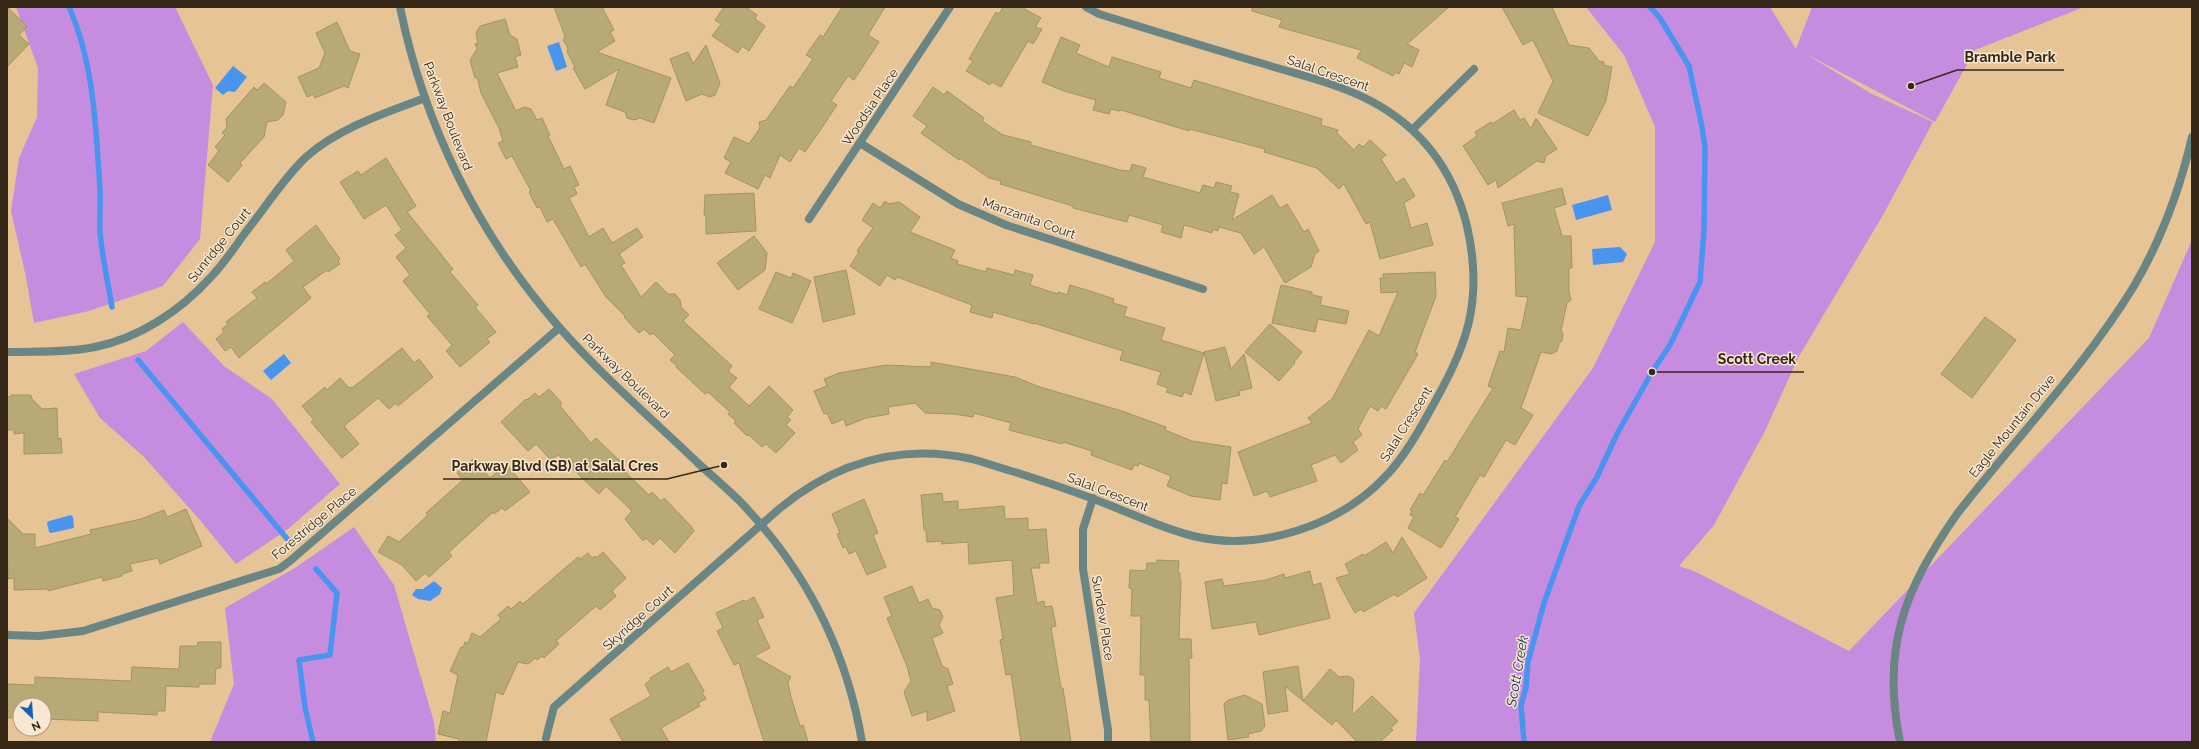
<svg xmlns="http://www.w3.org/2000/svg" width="2199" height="749" font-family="Raleway,sans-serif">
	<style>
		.green { fill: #c68ce0 }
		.water { fill: #4994ef }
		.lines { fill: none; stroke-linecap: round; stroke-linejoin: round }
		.stream { stroke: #4994ef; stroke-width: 5.5 }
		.building { fill: #b8aa76; stroke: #a29460 }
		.minor { stroke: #698584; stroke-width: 8 }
		.tertiary { stroke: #698584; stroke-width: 8 }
		.labels { text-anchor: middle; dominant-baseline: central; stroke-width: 3; stroke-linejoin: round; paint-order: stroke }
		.street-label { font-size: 13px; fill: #352816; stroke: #f9e8d1 }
		.water-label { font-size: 14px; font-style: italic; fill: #0d2b4f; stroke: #f9e8d1 }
		.leader { fill: none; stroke: #352816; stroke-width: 1.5 }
		.callout-dot { fill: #352816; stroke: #f9e8d1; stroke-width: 1.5 }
		.callout-label { font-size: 14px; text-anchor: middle; font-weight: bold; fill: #352816; stroke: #f9e8d1; stroke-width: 3; stroke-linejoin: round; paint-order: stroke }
	</style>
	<rect width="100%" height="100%" fill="#e6c496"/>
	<path class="green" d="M16 7H175L213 85 200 239 163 286 89 311 34 323 26 277 11 211 19 158 37 117 38 68Z
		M1586 7H1770L1796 49 1812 7H2084L1975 50 1935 122 1804 53 1872 94 1933 122 1883 215 1798 358 1764 433 1714 525 1679 566 1696 572 1849 651 2149 338 2192 240V742H1416L1420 659 1414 613 1593 368 1655 242V127L1624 55Z
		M183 322 224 366 272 399 340 484 288 529 236 564 199 519 144 457 100 418 74 374 146 351Z
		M354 527 394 585 434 722 436 742H210L234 684 225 608 295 568Z"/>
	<path class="water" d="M559 42 567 67 556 71 547 46Z
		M233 66 247 77 235 92 228 91 223 95 215 88Z
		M1608 195 1612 210 1576 220 1572 205Z
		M1620 247 1627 254 1623 262 1593 265 1592 249Z
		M284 354 291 363 271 380 263 371Z
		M71 515 73 517 74 528 51 533 49 532 47 523 49 521Z
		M434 581 442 588 440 594 430 601 418 599 412 595 416 589H423Z"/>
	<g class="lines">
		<path class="stream" d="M69 7C94 63 96 129 100 189 101 203 99 218 100 232 102 257 108 282 112 307
			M138 360 288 540
			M313 742 305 707 299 660 330 655 337 593 316 569
			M1524 742 1521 705 1526 688 1528 662 1544 603 1579 506 1597 477 1617 434 1652 372 1670 345 1700 282 1704 231 1705 148 1702 127 1689 66 1660 18 1650 7"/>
	</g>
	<path class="building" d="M7 7 27 26 19 35 29 44 7 67Z
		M554 7H602L614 30 610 32 615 41 597 52 671 78 654 123 640 118 634 120 627 118 625 112 606 105 619 69 585 89 573 68 575 67 567 52 568 48 563 40 565 36Z
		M724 7H746L757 15 755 19 765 26 749 51 742 46 738 53 712 36 721 24 715 20Z
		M842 7H885L868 35 879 42 854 80 848 76 831 101 837 105 821 129 805 152 799 148 790 162 780 155 770 178 765 175 758 189 725 173 731 162 724 158 734 137 749 144 760 128 759 122 766 120 790 86 793 88 813 59 806 55 820 35 823 37Z
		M1003 7H1021L1041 18 1035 27 1042 29 1033 44 1028 41 1001 87 992 82 990 85 966 71 973 61 969 59 996 12 999 14Z
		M1252 7H1449L1407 44 1419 50 1412 67 1404 63 1399 74 1395 72 1393 76 1357 58 1361 50 1279 27 1282 20 1252 11Z
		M1502 7H1552L1569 45 1589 48 1599 61 1604 62 1603 65 1612 67 1606 101 1588 136 1538 113 1553 81 1533 40 1523 45Z
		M505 19 510 35 517 39 521 55 515 57 518 67 497 73 516 111 524 107 531 109 537 120 542 118 550 135 548 136 564 169 570 166 579 185 574 187 577 194 569 198 589 237 603 228 612 243 637 228 643 237 619 254 625 263 621 265 641 297 656 282 668 294H675L680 300 681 307 689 315 683 321 732 366 728 371 737 378 729 387 749 406 769 386 793 410 787 417 791 420 786 425 795 433 776 453 766 444 762 447 749 435 747 436 734 423 736 421 728 414 730 412 708 392 705 394 676 367 677 366 670 360 675 355 653 333 650 335 644 329 639 333 624 317 625 316 606 297 585 264 581 267 553 219 547 222 540 207 537 208 529 192 531 191 512 156 506 159 498 143 503 141 499 128 481 93 477 77 475 78 470 60 477 49 475 44 478 43 476 33 480 26Z
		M337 22 350 51 360 54 348 88 344 86 315 98 313 94 307 97 298 77 319 68 325 53 316 33Z
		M1061 37 1080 45 1076 53 1109 67 1112 57 1161 72 1159 78 1191 88 1194 80 1322 119 1321 125 1338 130 1337 133 1354 150 1359 144 1363 147 1370 140 1386 155 1381 159 1396 183 1404 178 1415 196 1404 203 1411 228 1427 223 1433 245 1380 259 1370 222 1366 224 1344 184 1339 189 1317 168 1264 152 1265 149 1190 129 1189 131 1121 110 1120 111 1111 109 1109 114 1093 110 1096 100 1064 91 1042 82Z
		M706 45 720 83 715 95 710 97 702 94 686 101 670 59 688 52 693 64Z
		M264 83 286 102 283 115 278 120 267 122 264 137 240 163 242 165 228 182 208 165 219 151 215 147 225 135 222 133 227 127 226 119 254 87 257 90Z
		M933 87 944 95 947 91 984 118 982 121 1003 135 1031 142V145L1120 170 1130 171 1132 164 1146 168 1143 177 1200 193 1203 185 1214 188 1216 182 1232 186 1230 192 1239 194 1232 220 1272 195 1280 208 1287 204 1304 232 1308 229 1319 251 1315 254 1311 267 1285 283 1264 247 1254 254 1241 233 1219 227 1218 231 1213 229 1212 233 1184 225 1181 238 1161 232 1163 225 1129 215 1127 222 1073 208V206L1000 184 1001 181 989 178 960 158 959 160 921 133 927 126 913 116Z
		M1514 110 1520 120 1524 118 1531 129 1536 118 1557 149 1546 156 1544 163 1537 161 1498 188 1496 180 1488 185 1463 146 1477 136 1475 132 1491 122 1492 124Z
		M386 158 416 206 407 212 453 269 450 272 478 305 475 307 496 332 487 339 490 342 460 367 446 351 452 345 427 316 430 314 403 281 410 275 396 257 406 248 395 235 402 230 386 205 364 219 340 182 358 171 361 175Z
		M1562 188 1566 204 1554 208 1562 236H1571L1572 268H1569V291L1571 300 1567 303 1561 330 1563 334 1562 341 1559 344 1557 351 1551 354 1541 352 1521 408 1533 415 1515 445 1506 440 1484 477 1480 475 1455 517 1459 519 1441 548 1408 528 1414 517 1410 515 1412 511 1410 510 1420 493 1423 495 1445 460 1447 462 1493 388 1488 386 1500 351 1504 352 1508 328 1521 330 1528 297 1516 296 1514 224 1508 226 1502 203Z
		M754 193 756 231 706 234V217L704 215 705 195Z
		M885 201 889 204 899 202 920 217 910 232 955 250 951 258 958 261 957 264 986 272 987 268 1014 275 1015 270 1033 275 1030 285 1058 294V292L1067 295 1070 285 1090 291 1114 299 1113 303 1127 307 1124 316 1165 328 1161 340 1204 353 1191 395 1184 392 1182 397 1166 392 1168 388 1157 384 1161 372 1120 360 1123 351 1034 323V324L993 312 992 318 970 312 972 305 897 277 895 280 887 275 880 286 850 266 859 252 857 251 873 228 862 220 873 203 880 208Z
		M316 225 340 259 338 261 340 264 328 272 327 270 303 287 311 298 239 358 231 347 225 351 216 339 224 332 222 329 228 324 226 322 257 298 252 292 265 282 266 284 294 261 286 250Z
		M754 236 767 253 765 270 738 290 717 263Z
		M846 270 855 314 823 322 814 277Z
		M776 272 791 278 793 273 811 281 792 323 759 309Z
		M1435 272 1436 296 1415 352 1418 354 1386 409 1381 406 1378 411 1370 406 1358 429 1362 435 1353 442 1358 450 1341 463 1335 455 1311 465 1317 481 1270 497 1267 491 1254 496 1238 452 1312 423 1308 418 1332 399 1369 330 1379 336 1398 292 1381 293 1380 278H1384L1383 274Z
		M1281 285 1312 292V295L1322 297 1320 305 1349 311 1346 324 1318 319 1315 332 1272 323Z
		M1985 317 2016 340 1972 398 1941 374Z
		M1270 324 1302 352 1294 362 1295 363 1279 381 1245 352Z
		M1225 347 1231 369 1244 354 1252 388 1239 391 1240 395 1216 401 1204 352Z
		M402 348 414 363 419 359 433 377 398 406 396 403 389 409 378 398 344 426 359 444 342 458 311 422 314 420 302 406 325 387 327 390 340 378 349 388 351 387 352 388Z
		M931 362 1015 377 1040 387 1122 411 1166 427 1165 430 1192 441 1231 447 1227 484 1222 483 1220 500 1191 496 1167 486 1171 476 1139 463 1138 466 1134 465 1132 470 1091 455 1092 451 1063 442 1062 444 1009 430 1011 423 974 413 973 417 953 414 925 413 915 403 888 407 889 414 866 418 846 426 844 419 832 424 827 413 824 414 814 391 827 386 824 379 839 373 886 365 931 367Z
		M549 389 562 403 560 406 591 443 596 438 624 465 621 468 649 495 652 492 661 501 664 498 691 526 694 531 675 553 660 538 653 545 646 538 643 541 625 519 632 511 606 486 599 494 558 455 551 460 536 444 528 451 501 422 526 399 527 400 535 393 539 397Z
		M11 395H31L32 399 42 409 57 408 58 439 61 438 62 453 24 454V433L14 434V430H7V397H11Z
		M473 459 490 478 506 464 530 492 505 511 502 508 494 514 493 512 449 552 452 556 429 577 425 573 416 581 402 565 378 552 388 536 399 542 428 515 426 513 463 480 457 473Z
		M942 493 943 502 958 501V510L1004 506 1005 519 1028 518V530L1046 529 1049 563H1039L1040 568H1031L1037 603 1044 601 1045 607 1052 606 1056 626 1051 627 1061 688H1063L1071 742H1021L1011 674 1006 675 1000 640 1003 639 996 598 1014 595 1012 560 969 564 968 542 941 544 943 541 927 542 926 530H924L921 495Z
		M864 499 878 533 873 535 886 567 867 575 856 551 849 554 846 547 843 548 837 534 840 533 832 514Z
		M186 509 202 546 160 564 158 558 130 564 132 571 122 574V576L103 581 102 577 48 591V589L14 590V578L8 579 7 518 23 534H35V548L91 534 90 530 141 519 164 510 167 517Z
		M1402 537 1427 578 1397 597 1395 594 1363 612 1361 609 1355 613 1336 578 1350 574 1345 564 1363 554 1364 556 1386 542 1393 553Z
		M603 552 626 578 612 591 616 596 600 610 596 606 556 641 559 644 544 658 542 656 537 660 535 658 528 664 518 662 503 695 496 692 486 742H459V739L438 734 443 711 450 713 458 675 450 671 461 647 463 648 465 642 468 643 472 633 480 637 501 619 498 615 508 606 511 609 520 601 523 604 578 557 580 559 588 553 592 558 595 556 596 558Z
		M1157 560 1179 561 1178 573H1180V581H1181L1179 639H1191L1192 658H1189L1190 742H1151L1149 700H1145V675H1140L1141 616H1131L1132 589 1129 588 1130 570 1146 571 1147 563H1157Z
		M1310 571 1313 585 1321 583 1330 618 1259 635 1256 622 1212 629 1205 582 1222 579 1224 586 1266 580 1284 574 1285 578Z
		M912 586 919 603 928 599 932 608 940 610 943 617 939 625 943 633 932 638 942 666 948 669 953 684 947 686 955 711 927 721V711L912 716 904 692 911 681 907 666 887 618 892 616 884 597Z
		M754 597 764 617 757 620 770 648 754 656 791 677 788 682 791 697 800 726 803 725 808 742H764L739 663 734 665 717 631 723 628 716 613 744 600 745 602Z
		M198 642H221V668H216L215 684H199V687L166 686 165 711H157V715L98 712V721L44 719V705H20V718H7V684L35 685V677L131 681 132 667 179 669 180 646H197Z
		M688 663 704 691 702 692 706 699 698 703 700 706 661 728 669 742H623L610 719 651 696 645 684 651 680 650 678 668 667 671 672Z
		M1298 666 1303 701 1285 686 1288 711 1268 714 1263 672Z
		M1330 669 1339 677 1349 676 1354 680 1352 715 1372 696 1398 721 1391 728 1393 730 1380 742H1357L1336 720 1332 725 1303 701Z
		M1245 695 1262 704 1265 726 1261 731 1248 734 1249 737 1228 740 1224 704 1228 700Z"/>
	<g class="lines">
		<path class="minor" d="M1413 129 1474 69
			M860 143 958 204 1006 225 1203 289
			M809 219 950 7
			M7 352C36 351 66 353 95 347 139 338 180 311 210 278 223 265 234 248 245 233 265 208 283 179 306 157 339 128 385 113 425 98
			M1093 498 1083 529V569L1108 730V742
			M7 635 39 636 83 631 279 569 290 561 559 328
			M546 738 554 707 779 509C836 462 899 443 972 459 987 463 1003 469 1018 473 1049 483 1079 493 1109 505 1137 516 1165 529 1193 536 1259 552 1338 526 1384 478 1402 460 1415 438 1427 416 1465 349 1485 305 1467 226 1453 169 1421 127 1369 100 1336 83 1299 75 1264 64 1209 48 1154 31 1099 14L1086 7
			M1900 742C1881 648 1904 590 1957 514 2016 438 2084 368 2134 286 2161 240 2180 189 2192 137"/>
		<path class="tertiary" d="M400 7C424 125 479 236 559 327 602 376 652 419 699 464 715 479 733 493 748 510 809 576 847 653 862 742"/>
	</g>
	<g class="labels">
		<g class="street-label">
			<text transform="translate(1328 73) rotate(19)">Salal Crescent</text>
			<text transform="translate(870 107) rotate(-56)">Woodsia Place</text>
			<text transform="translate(448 116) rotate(69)">Parkway Boulevard</text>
			<text transform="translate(1029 218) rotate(20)">Manzanita Court</text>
			<text transform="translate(219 245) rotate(-51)">Sunridge Court</text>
			<text transform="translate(626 376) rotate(44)">Parkway Boulevard</text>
			<text transform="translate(1406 424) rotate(-58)">Salal Crescent</text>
			<text transform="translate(2012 426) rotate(-51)">Eagle Mountain Drive</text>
			<text transform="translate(1108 492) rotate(21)">Salal Crescent</text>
			<text transform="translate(314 523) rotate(-40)">Forestridge Place</text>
			<text transform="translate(638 618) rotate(-42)">Skyridge Court</text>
			<text transform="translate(1103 618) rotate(81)">Sundew Place</text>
		</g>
		<g class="water-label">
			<text transform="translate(1517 671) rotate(-80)">Scott Creek</text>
		</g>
	</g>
	<path class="leader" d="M1911 86L1957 70H2064M1652 372L1710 372H1804M724 465L667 479H443"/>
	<g class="callout-dot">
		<circle cx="1911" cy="86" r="4"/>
		<circle cx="1652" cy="372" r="4"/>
		<circle cx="724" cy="465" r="4"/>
	</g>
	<g class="callout-label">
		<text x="2010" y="62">Bramble Park</text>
		<text x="1757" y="364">Scott Creek</text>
		<text x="555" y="471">Parkway Blvd (SB) at Salal Cres</text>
	</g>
	<rect width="2199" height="749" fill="none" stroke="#352816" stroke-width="16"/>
	<g transform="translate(32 717) rotate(155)"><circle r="19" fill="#f9e8d1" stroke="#ab9b86"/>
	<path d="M0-3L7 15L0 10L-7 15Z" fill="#1860b0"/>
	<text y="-6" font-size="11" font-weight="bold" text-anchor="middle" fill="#352816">N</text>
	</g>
</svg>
